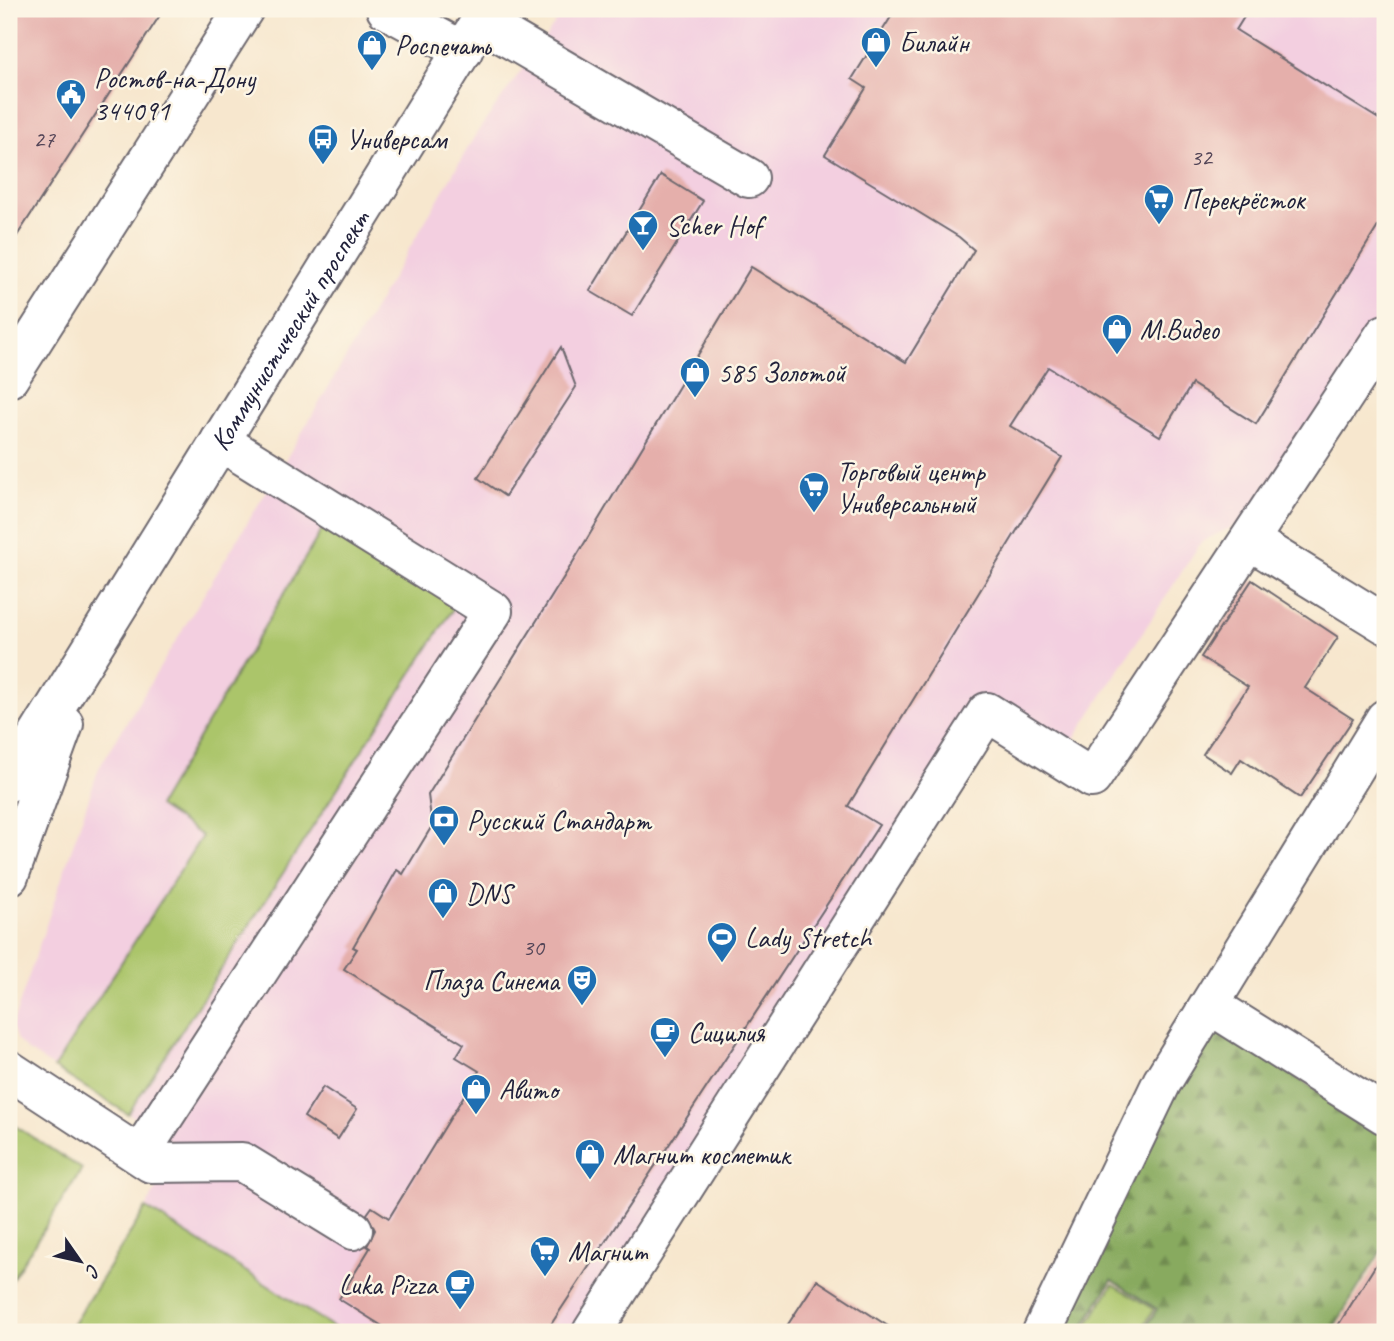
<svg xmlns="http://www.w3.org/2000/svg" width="1394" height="1341" font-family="Caveat,sans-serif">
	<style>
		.built { fill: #f3cfe0 }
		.green { fill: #abc56b; stroke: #667453; stroke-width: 2 }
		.forest { fill: url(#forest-firs); stroke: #55664d; stroke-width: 2 }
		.building { fill: #e5afab }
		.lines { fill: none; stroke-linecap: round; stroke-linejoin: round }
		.minor-casing { stroke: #6d676e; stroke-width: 42 }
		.major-casing { stroke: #6d676e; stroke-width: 42 }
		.minor { stroke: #fff; stroke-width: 38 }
		.major { stroke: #fff; stroke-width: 38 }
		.labels { text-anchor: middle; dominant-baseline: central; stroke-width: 5; stroke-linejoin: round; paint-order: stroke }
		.number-label { font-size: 24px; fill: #534557 }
		.poi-label { font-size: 28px; fill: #22223b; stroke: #fcf5e5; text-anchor: start }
		.street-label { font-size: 28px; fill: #22223b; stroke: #fcf5e5 }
	</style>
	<defs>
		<pattern id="forest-firs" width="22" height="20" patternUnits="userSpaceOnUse" patternTransform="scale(1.75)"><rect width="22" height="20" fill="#88aa5f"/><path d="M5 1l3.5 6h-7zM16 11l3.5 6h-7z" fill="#6f8a50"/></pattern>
	</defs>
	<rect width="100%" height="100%" fill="#fcf5e5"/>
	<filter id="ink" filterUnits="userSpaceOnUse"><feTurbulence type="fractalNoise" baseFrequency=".0143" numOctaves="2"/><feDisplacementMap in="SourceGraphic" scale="14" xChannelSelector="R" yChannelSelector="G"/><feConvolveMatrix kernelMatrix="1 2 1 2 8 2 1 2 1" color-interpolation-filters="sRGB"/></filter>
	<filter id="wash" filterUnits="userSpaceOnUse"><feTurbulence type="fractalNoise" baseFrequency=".00686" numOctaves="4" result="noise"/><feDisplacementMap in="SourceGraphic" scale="28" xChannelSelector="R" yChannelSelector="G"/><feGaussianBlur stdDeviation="1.57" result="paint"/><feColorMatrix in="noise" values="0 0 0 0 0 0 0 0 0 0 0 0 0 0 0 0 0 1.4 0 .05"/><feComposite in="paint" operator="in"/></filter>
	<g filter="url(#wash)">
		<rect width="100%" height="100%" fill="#f7e7ce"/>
		<path class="built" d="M565 9H1385V321L1267 510 1201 542 1058 764 984 721 584 1332H341L146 1208 180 1146 28 1051 17 1040 12 1026 99 768 307 424 476 134Z"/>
		<path class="green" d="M333 511 464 592 128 1114 54 1068 202 836 158 806Z
			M9 1122 82 1169 9 1284Z
			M146 1208 341 1332H68Z
			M1113 1284 1154 1309 1140 1332H1083Z"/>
		<path class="forest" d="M1211 1024 1385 1133V1245L1331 1332H1143L1157 1309 1112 1280 1080 1332H1053Z"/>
		<g id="blocks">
			<path class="building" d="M9 9H164L9 248Z
				M896 9H1249L1236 30 1385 123V215L1256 424 1192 384 1160 436 1048 367 1010 426 1062 457 848 806 879 825 546 1332H392L339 1299 370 1248 367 1246 375 1230 367 1214 372 1207 389 1218 479 1071 456 1057 464 1044 344 969 357 949 353 947 397 870 403 874 432 826 428 795 567 572 751 267 906 362 974 250 959 237 825 155 866 88 852 79Z
				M661 175 703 201 632 316 590 291Z
				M561 347 576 387 505 496 478 478Z
				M1252 580 1338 637 1305 688 1353 719 1300 798 1241 759 1232 773 1203 754 1248 687 1201 657Z
				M323 1087 357 1109 338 1139 304 1117Z
				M1385 1250V1332H1334Z
				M817 1280 897 1332H783Z"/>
		</g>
	</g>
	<g filter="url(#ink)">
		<use href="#blocks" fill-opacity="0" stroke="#6d676e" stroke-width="2"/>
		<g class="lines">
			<g class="minor-casing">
				<path id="minor" d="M386 9 463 51
					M480 21 749 178
					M9 378 244 9
					M1249 540 1385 624
					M1210 1005 1385 1115
					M9 1070 151 1163 242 1162 353 1230
					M139 1155 493 611 220 441
					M592 1332 987 712 1092 778 1385 334
					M1042 1332 1162 1082 1385 719"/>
			</g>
			<g class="major-casing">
				<g id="major">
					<path id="s1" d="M9 782 488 9"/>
					<path d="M9 876 64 724"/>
				</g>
			</g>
			<use href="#minor" class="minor"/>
			<use href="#major" class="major"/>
		</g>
	</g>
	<defs>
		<g id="shop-pin" transform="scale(1.575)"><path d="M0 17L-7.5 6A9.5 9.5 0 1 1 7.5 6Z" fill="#1f6fb2" stroke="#fcf5e5"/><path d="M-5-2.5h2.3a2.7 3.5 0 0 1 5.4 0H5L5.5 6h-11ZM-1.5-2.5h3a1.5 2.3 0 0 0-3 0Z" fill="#fff"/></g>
		<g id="civic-pin" transform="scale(1.575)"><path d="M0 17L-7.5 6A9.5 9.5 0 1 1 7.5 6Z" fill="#1f6fb2" stroke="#fcf5e5"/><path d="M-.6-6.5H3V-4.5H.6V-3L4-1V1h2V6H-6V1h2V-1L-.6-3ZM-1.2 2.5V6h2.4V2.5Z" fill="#fff"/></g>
		<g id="bus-pin" transform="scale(1.575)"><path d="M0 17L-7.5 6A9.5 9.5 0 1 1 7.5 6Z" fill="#1f6fb2" stroke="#fcf5e5"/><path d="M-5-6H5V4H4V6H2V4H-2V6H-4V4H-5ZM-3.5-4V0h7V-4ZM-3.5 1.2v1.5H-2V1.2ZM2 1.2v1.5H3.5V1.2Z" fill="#fff"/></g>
		<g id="supermarket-pin" transform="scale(1.575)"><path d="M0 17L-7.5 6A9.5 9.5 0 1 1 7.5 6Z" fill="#1f6fb2" stroke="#fcf5e5"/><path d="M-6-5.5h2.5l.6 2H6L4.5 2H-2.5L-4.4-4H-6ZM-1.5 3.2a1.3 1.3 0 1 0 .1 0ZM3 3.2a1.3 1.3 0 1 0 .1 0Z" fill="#fff"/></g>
		<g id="bar-pin" transform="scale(1.575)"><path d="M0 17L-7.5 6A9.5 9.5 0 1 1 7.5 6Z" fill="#1f6fb2" stroke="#fcf5e5"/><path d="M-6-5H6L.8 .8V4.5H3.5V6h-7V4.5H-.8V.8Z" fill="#fff"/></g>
		<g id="bank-pin" transform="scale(1.575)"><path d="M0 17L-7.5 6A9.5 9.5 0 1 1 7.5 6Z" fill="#1f6fb2" stroke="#fcf5e5"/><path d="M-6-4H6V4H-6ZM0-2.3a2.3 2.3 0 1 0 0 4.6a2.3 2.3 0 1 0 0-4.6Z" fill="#fff"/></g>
		<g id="stadium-pin" transform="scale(1.575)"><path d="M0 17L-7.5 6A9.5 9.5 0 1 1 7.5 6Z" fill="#1f6fb2" stroke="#fcf5e5"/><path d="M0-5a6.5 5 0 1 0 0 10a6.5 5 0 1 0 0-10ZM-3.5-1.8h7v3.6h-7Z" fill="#fff"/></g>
		<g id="theatre-pin" transform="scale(1.575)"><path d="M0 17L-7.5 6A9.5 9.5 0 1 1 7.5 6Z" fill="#1f6fb2" stroke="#fcf5e5"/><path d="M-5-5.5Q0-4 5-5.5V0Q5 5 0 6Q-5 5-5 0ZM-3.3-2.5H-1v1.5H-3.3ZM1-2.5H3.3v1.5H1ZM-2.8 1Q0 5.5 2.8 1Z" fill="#fff"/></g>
		<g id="cafe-pin" transform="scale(1.575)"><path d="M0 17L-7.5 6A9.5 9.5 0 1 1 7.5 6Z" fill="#1f6fb2" stroke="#fcf5e5"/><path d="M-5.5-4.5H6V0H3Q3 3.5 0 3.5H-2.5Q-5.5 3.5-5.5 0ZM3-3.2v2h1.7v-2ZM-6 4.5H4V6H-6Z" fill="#fff"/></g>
	</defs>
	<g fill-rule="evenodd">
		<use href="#shop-pin" x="876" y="42"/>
		<use href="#shop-pin" x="372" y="45"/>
		<use href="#civic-pin" x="71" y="94"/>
		<use href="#bus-pin" x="323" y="139"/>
		<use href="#supermarket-pin" x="1159" y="199"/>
		<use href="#bar-pin" x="643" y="225"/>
		<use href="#shop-pin" x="1117" y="329"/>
		<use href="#shop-pin" x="695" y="372"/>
		<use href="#supermarket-pin" x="814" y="487"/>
		<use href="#bank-pin" x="444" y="820"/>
		<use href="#shop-pin" x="443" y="893"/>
		<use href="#stadium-pin" x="722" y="937"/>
		<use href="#theatre-pin" x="582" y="980"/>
		<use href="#cafe-pin" x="665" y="1032"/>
		<use href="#shop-pin" x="476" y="1089"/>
		<use href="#shop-pin" x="590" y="1154"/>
		<use href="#supermarket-pin" x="545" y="1251"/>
		<use href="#cafe-pin" x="460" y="1284"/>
	</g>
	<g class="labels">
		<g class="number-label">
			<text x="44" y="139">27</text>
			<text x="1201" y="157">32</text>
			<text x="533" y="947">30</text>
		</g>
		<g class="poi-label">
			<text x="899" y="42">Билайн</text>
			<text x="395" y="45">Роспечать</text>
			<text x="94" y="78">Ростов-на-Дону<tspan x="94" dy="32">344091</tspan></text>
			<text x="346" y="139">Универсам</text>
			<text x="1182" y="199">Перекрёсток</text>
			<text x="666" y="225">Scher Hof</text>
			<text x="1140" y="329">М.Видео</text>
			<text x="718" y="372">585 Золотой</text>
			<text x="837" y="471">Торговый центр<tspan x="837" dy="32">Универсальный</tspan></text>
			<text x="467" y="820">Русский Стандарт</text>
			<text x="466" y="893">DNS</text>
			<text x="745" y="937">Lady Stretch</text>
			<text x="559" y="980" text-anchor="end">Плаза Синема</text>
			<text x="688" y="1032">Сицилия</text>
			<text x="499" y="1089">Авито</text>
			<text x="613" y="1154">Магнит косметик</text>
			<text x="568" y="1251">Магнит</text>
			<text x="437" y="1284" text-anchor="end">Luka Pizza</text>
		</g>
		<g class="street-label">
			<text stroke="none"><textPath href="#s1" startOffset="532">Коммунистический проспект</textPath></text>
		</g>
	</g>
	<rect width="1394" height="1341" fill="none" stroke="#fcf5e5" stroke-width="35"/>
	<g transform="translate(80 1261) rotate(124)" stroke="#fcf5e5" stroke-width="5" paint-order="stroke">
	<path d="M0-5L12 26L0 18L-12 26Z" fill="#22223b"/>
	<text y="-10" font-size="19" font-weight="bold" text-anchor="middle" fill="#22223b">С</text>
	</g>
</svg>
